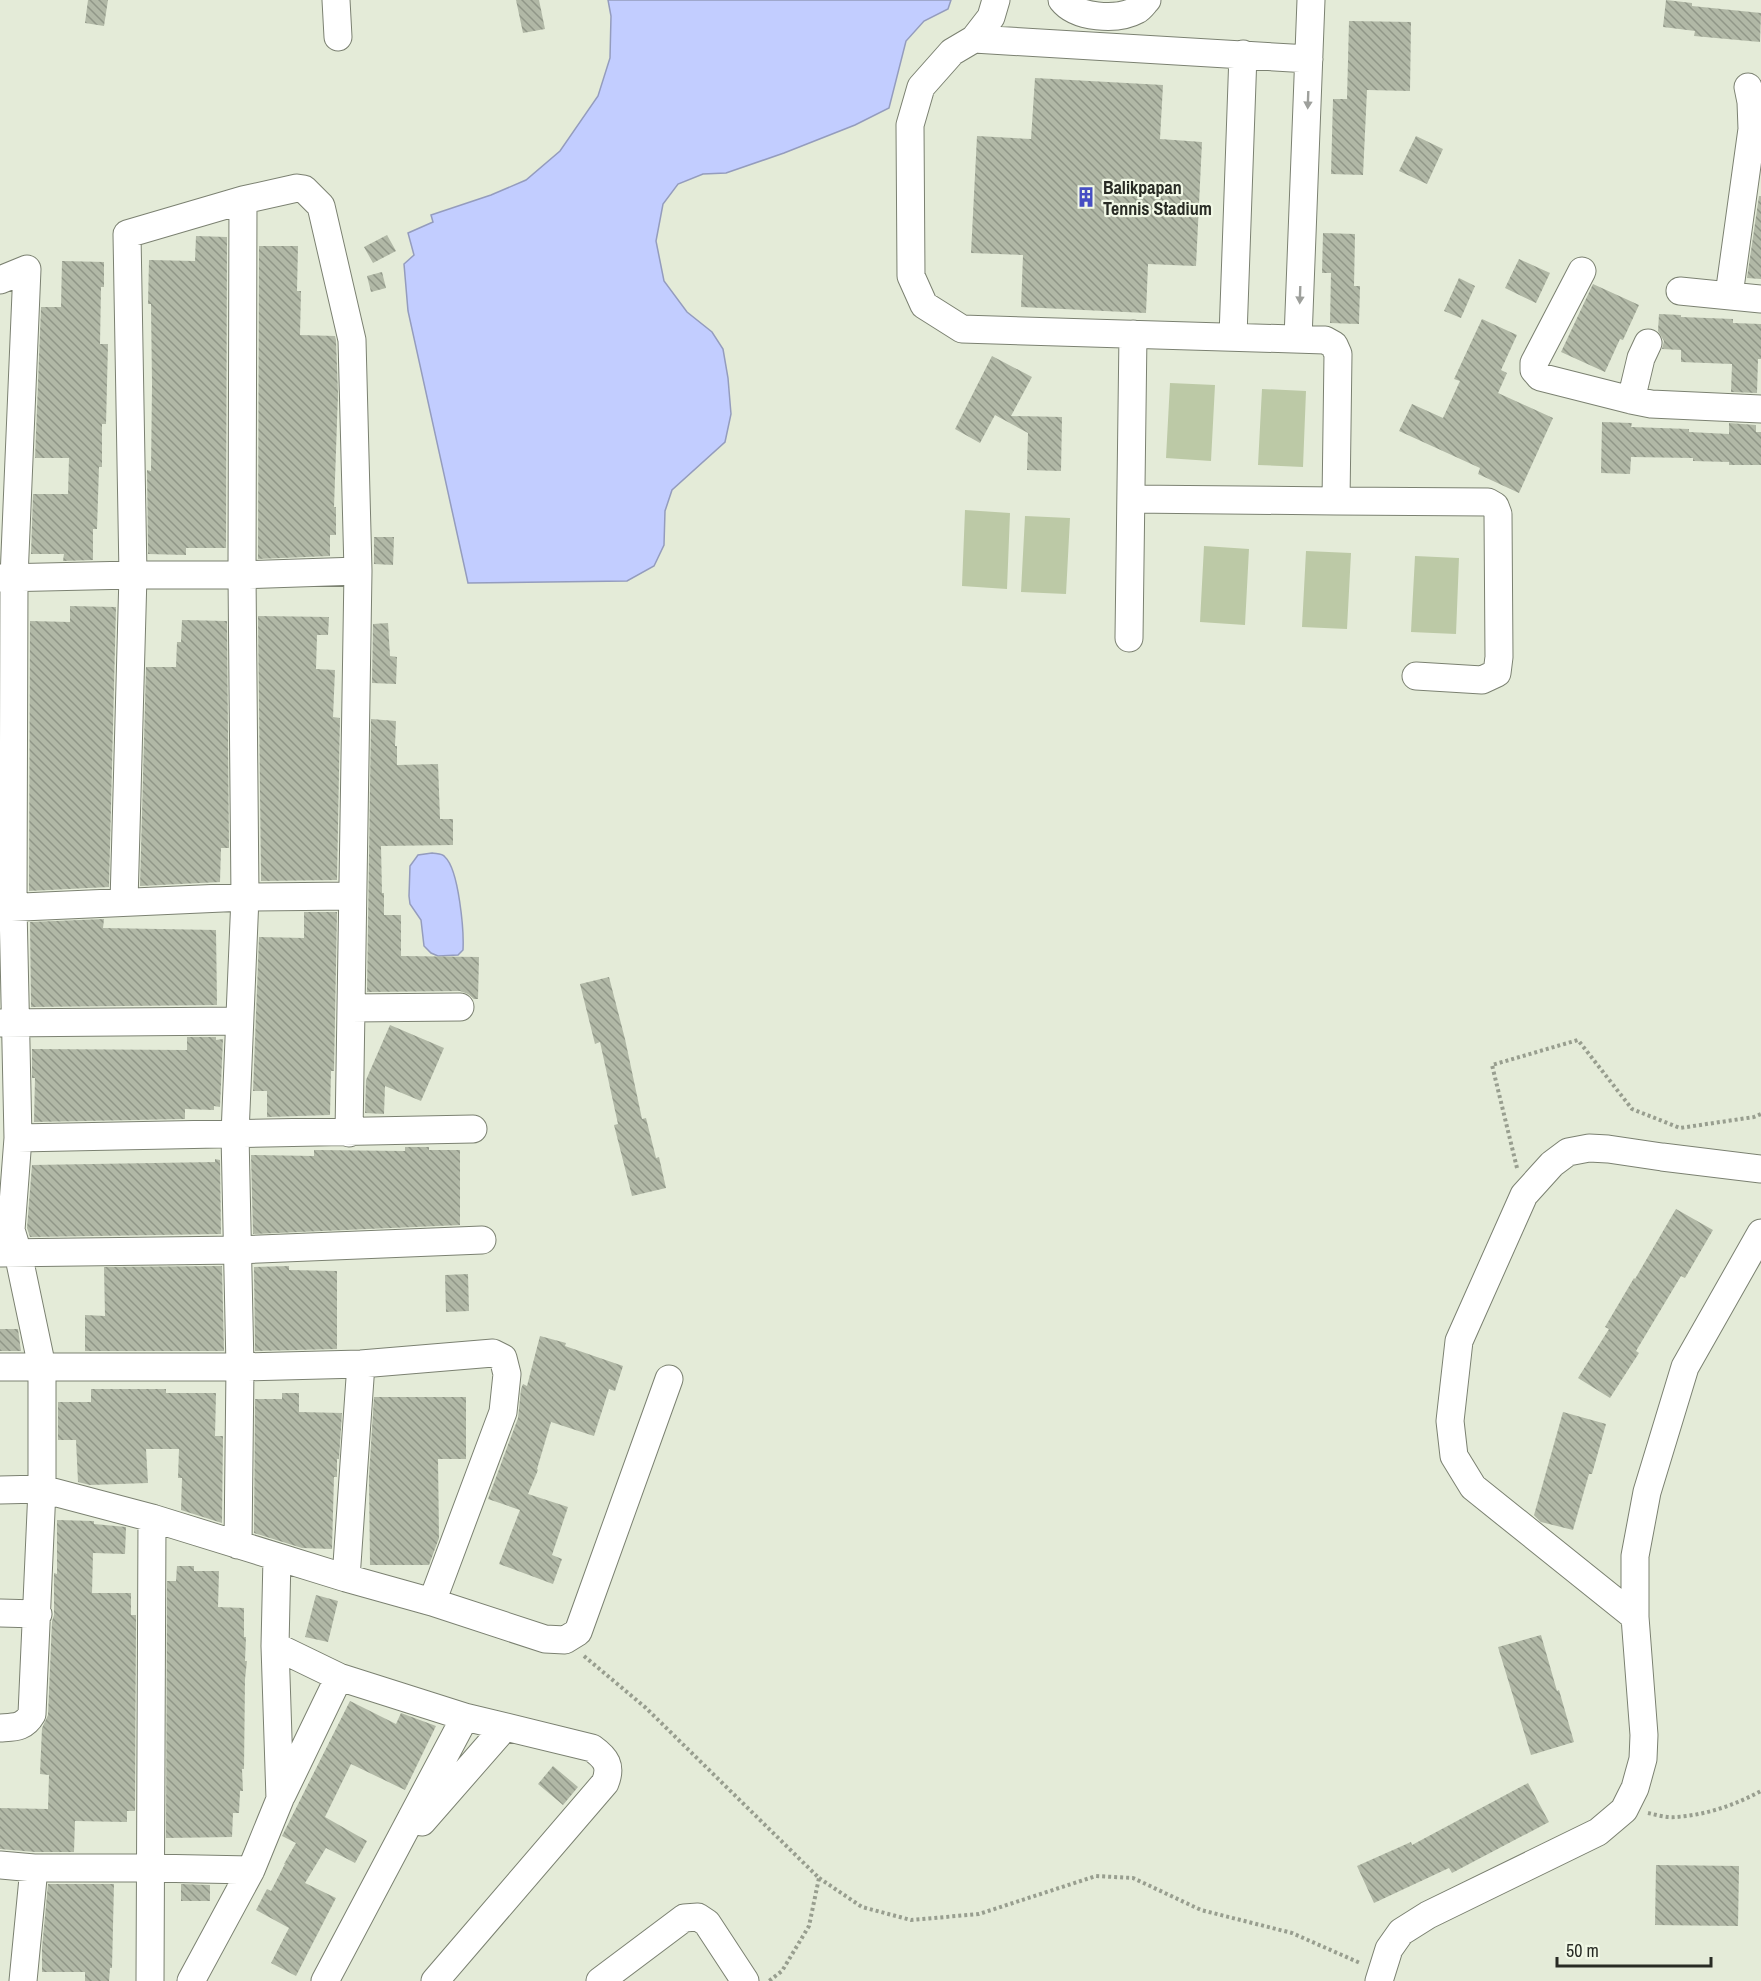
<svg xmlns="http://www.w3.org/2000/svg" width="1761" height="1981" font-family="'Archivo Narrow',sans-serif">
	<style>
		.grass { fill: #bcc9a6 }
		.water { fill: #c2cdff; stroke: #949cbd; stroke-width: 1.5 }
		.building { fill: url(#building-back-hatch) }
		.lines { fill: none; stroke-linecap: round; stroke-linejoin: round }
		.minor-casing { stroke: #7b8171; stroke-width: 29 }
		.path { stroke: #989e8f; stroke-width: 4; stroke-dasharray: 3 3; stroke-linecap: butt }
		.minor { stroke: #fff; stroke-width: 27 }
		.oneway { fill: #9ea09c }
		.labels { text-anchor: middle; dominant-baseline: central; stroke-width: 4.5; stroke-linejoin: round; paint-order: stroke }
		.poi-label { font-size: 18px; font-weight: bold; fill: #282b24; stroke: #f1f8e6; text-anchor: start }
	</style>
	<defs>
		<pattern id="building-back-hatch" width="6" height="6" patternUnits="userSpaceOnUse" patternTransform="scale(1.5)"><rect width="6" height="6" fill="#b1b8a6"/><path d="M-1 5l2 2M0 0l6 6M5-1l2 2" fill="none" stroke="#909687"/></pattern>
	</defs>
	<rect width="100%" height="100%" fill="#e4ebd8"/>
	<path class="grass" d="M1170 383 1215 385 1211 461 1166 458Z
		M1262 389 1306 391 1303 467 1258 465Z
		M965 510 1010 513 1007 589 962 586Z
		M1025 516 1070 518 1066 594 1021 592Z
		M1204 546 1249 549 1245 625 1200 622Z
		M1306 551 1351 553 1347 629 1302 627Z
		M1415 556 1459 558 1456 634 1411 632Z"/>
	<path class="water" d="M608 0H951L948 9 924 21 906 41 889 108 855 125 784 153 726 173 703 174 678 184 663 204 656 241 664 281 687 312 712 332 723 349 728 378 731 414 725 442 672 490 665 511 664 545 654 566 627 581 468 583 408 311 404 264 414 255 408 233 433 222 431 215 491 195 526 180 560 151 598 96 610 58 611 16Z
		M432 853C437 854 442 853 445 857 459 870 464 931 463 950L458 955 438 956 431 953 424 946 421 920 410 904 409 896 410 866 418 855Z"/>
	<path class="building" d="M88 0H108L104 26 85 23Z
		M516 0H539L545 29 523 33Z
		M1666 0 1692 3V6L1761 13 1760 42 1694 36 1695 31 1663 27Z
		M1349 21 1411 22 1410 91 1367 90 1363 175 1331 174 1333 99H1347Z
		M1035 78 1163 85 1160 139 1202 142 1196 266 1148 264 1146 313 1021 307 1023 255 971 253 977 136 1031 139Z
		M1416 136 1443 149 1427 184 1399 171Z
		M1759 196H1761V279L1747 278Z
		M1323 233 1355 234 1354 286H1360L1359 324 1330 323 1331 273H1322Z
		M387 235 396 251 373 263 364 247Z
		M196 236 227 237 226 548H186V555L148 554 147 470 151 471 152 385 151 304H148L149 260 195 261Z
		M259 246H298L297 291H301L300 335 335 336 336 340 338 394 334 507H336V535H330V556L258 559Z
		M1519 259 1550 273 1536 303 1505 288Z
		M62 261 104 262V287H101L100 344H108L106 424H102V467H99L97 529H93V560L63 561 64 554H31L33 494H68L69 458H35L41 307H61Z
		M382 272 386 288 371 292 367 276Z
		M1459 278 1475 286 1461 318 1444 311Z
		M1593 284 1639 305 1623 340 1620 339 1605 372 1561 352Z
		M1659 314 1681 315V317L1733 319V323L1761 324V359H1758L1757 393 1731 392 1732 364 1681 362V350L1662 349 1664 341 1658 331Z
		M1482 319 1517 335 1501 370 1507 373 1498 393 1553 418 1519 493 1478 474 1480 468 1399 431 1412 404 1443 418 1460 381 1454 379Z
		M992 356 1032 377 1011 416 1062 417 1061 471 1027 470 1028 433 995 415 980 443 955 429Z
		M1602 422 1632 423 1631 427 1689 429V432L1729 434V423L1756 425V432H1761V465H1729V462L1693 461V458L1631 457 1630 474 1601 473Z
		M374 537H394L393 565 374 564Z
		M70 606 116 607 109 887 29 891 30 621 70 622Z
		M258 616 329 617 328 635H317L316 669 335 670 333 717 340 718 337 880 261 881Z
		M182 620 227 621 229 848H221L220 882 140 886 146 667H176L177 642H181Z
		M388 623 390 656 397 657 396 684 372 683 373 624Z
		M371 719 396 721 395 746H397V765L438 764 440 819H453V845L381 846 382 893H384V915H401V956L479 957 478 999H474L468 994 460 991 367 992Z
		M304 912H337L334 1071H331L330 1115 267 1117V1091H253L259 937 304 938Z
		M104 919 103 928 216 930 217 1005 31 1007 30 922Z
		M609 977 625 1039 642 1119 646 1118 656 1158 659 1157 666 1188 632 1196 614 1125 618 1124 600 1042 595 1044 580 984Z
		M390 1025 444 1048 421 1101 385 1086 384 1114 365 1113 366 1080Z
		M187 1037H216V1040L223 1039 220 1107 214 1106V1110L185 1109V1119L34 1122 35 1078H32V1049L187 1050Z
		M405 1147H429V1150H460V1225L253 1234 251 1155 314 1156V1150L405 1151Z
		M215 1159 220 1160 221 1234 30 1237 27 1228 32 1165 215 1162Z
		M1676 1209 1713 1230 1685 1278 1681 1276 1636 1351 1639 1353 1610 1398 1578 1378 1609 1329 1605 1327 1634 1278 1635 1279Z
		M222 1266 224 1351H85V1315L105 1316 104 1267Z
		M289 1266V1270L337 1271V1349L255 1351 254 1267Z
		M468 1274 469 1311 446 1312 445 1275Z
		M0 1329H18L21 1351H0Z
		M540 1336 566 1343 565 1346 623 1366 615 1391 609 1389 594 1436 551 1422 537 1469 538 1470 528 1494 568 1507 552 1555 562 1559 553 1584 499 1564 520 1510 488 1499 518 1418 521 1389 523 1384 527 1386Z
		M91 1389H166V1393H216L215 1436H223L222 1523 181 1510 182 1478H178L179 1449H146L148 1483 90 1485 78 1482 76 1440H58V1402H91Z
		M282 1393H299V1412L342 1413 339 1459H337V1477H334L332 1549 302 1548 254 1533 255 1399H282Z
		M374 1397H466V1459H438L439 1538 429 1565H370L369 1476Z
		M1563 1412 1606 1424 1592 1474H1589L1573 1530 1541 1522 1534 1515Z
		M57 1520 94 1521V1524L126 1527 125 1554 93 1553 92 1593H131V1615H136L135 1811H127V1822L75 1821 74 1852H35L0 1849V1808L48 1809 49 1775 40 1774 42 1728 48 1715 52 1621 54 1615V1573L57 1574Z
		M177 1566H194V1571H219L218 1607 244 1608V1637H246L245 1661H247L245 1679 244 1769H242L243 1791H240L239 1813H233L232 1837 166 1838 167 1581H176Z
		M316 1595 338 1601 328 1642 305 1637Z
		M1541 1635 1557 1691 1559 1690 1574 1742 1531 1755 1498 1647Z
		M350 1701 396 1724 401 1713 436 1726 405 1790 351 1764 325 1817 367 1841 355 1863 326 1848 305 1883 336 1898 296 1976 271 1963 289 1928 256 1910 267 1889 271 1891 285 1864H284L296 1843 282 1836Z
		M553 1766 578 1787 563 1805 538 1784Z
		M1528 1783 1549 1822 1452 1873 1449 1868 1374 1903 1357 1866 1411 1842 1412 1845Z
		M1656 1865 1739 1866 1738 1926 1655 1925Z
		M48 1884H114L112 1968H110L109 1981H85V1972H42V1948Z
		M181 1884 210 1885V1901H181Z"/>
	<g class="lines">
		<g class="minor-casing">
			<path id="minor" d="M336 0 338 37
				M996 0 991 17 974 39 952 52 921 87 910 125 911 276 924 305 962 329 1325 340 1334 345 1338 354 1336 501 1488 502 1495 506 1498 514 1499 657 1497 673 1482 680 1416 676
				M1062 0C1076 18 1117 21 1137 10 1141 8 1144 3 1147 0
				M974 39 1309 59
				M1582 271 1534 363V370L1540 377 1631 400 1651 404 1761 409
				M0 280 27 269 14 578 13 907 18 1138 11 1230 18 1253 42 1367V1489L32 1714C24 1728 15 1727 0 1728
				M1680 291 1761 299
				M1729 295 1752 129 1751 102 1748 87
				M1233 336 1243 54
				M1298 339 1311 0
				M1631 400 1641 358 1648 343
				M1131 499 1336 501
				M0 578 133 575H242L358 571
				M1129 638 1133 334
				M124 902 133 575 127 234 243 200 297 188 304 189 321 206 352 340 358 571 349 1133
				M0 908 245 897 352 896
				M351 1008 460 1007
				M0 1023 239 1021
				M18 1138 473 1129
				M1 1253 238 1250 482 1240
				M0 1367H240L361 1364 493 1353 503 1358 507 1374 503 1412 432 1602 346 1578 152 1518 42 1489 0 1490
				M238 1545 240 1367 235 1134 245 897 242 575 243 200
				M346 1578 361 1364
				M432 1602 545 1639 565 1640 578 1632 669 1379
				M0 1613 38 1614
				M1635 1617 1473 1487 1454 1456 1450 1421 1459 1341 1524 1195 1552 1164 1568 1152 1589 1148 1608 1149 1662 1157 1761 1169
				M275 1646 339 1677 465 1717 592 1748C606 1758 612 1766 605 1783L435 1981
				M282 1795 339 1677
				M422 1822 504 1728
				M0 1865 34 1868H150L251 1870 280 1799 275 1646 277 1557
				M23 1981 34 1868
				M150 1981 152 1518
				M191 1981 251 1870
				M325 1981 465 1717
				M600 1981 684 1918 698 1917 707 1923 745 1981
				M1379 1981 1389 1949 1401 1932 1428 1915 1598 1832 1624 1810 1635 1788 1643 1759 1644 1735 1635 1617V1556L1647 1492 1685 1367 1761 1233"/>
		</g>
		<path class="path" d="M1517 1168 1492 1065 1578 1040 1632 1109 1680 1128 1754 1117 1761 1114
			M584 1656 646 1708 819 1878 809 1926 782 1971 769 1981
			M1648 1813C1657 1815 1667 1818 1676 1817 1706 1815 1735 1805 1761 1791
			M819 1878 862 1907 911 1920 979 1914 1096 1876 1133 1878 1201 1910 1292 1933 1360 1963"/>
		<use href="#minor" class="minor"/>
	</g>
	<defs><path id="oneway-solid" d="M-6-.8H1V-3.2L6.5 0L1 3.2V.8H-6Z" transform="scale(1.5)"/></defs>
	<g class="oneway">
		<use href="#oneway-solid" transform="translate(1308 100) rotate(92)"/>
		<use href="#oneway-solid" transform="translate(1300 295) rotate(92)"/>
	</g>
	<defs>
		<g id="building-bare" transform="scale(1.62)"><path d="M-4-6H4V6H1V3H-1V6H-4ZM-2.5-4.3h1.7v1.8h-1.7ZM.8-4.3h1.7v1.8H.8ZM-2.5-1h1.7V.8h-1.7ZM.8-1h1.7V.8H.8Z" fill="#464ec3" stroke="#f1f8e6" stroke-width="2.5" paint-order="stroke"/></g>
	</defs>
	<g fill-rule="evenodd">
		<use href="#building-bare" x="1086" y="197"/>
	</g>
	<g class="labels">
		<g class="poi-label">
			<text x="1103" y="187">Balikpapan<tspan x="1103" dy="21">Tennis Stadium</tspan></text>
		</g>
	</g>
	<path d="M1557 1957v9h154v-9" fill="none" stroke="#282b24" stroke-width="3"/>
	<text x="1566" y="1957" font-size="18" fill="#282b24" stroke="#f1f8e6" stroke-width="4.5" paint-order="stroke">50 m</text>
</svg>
